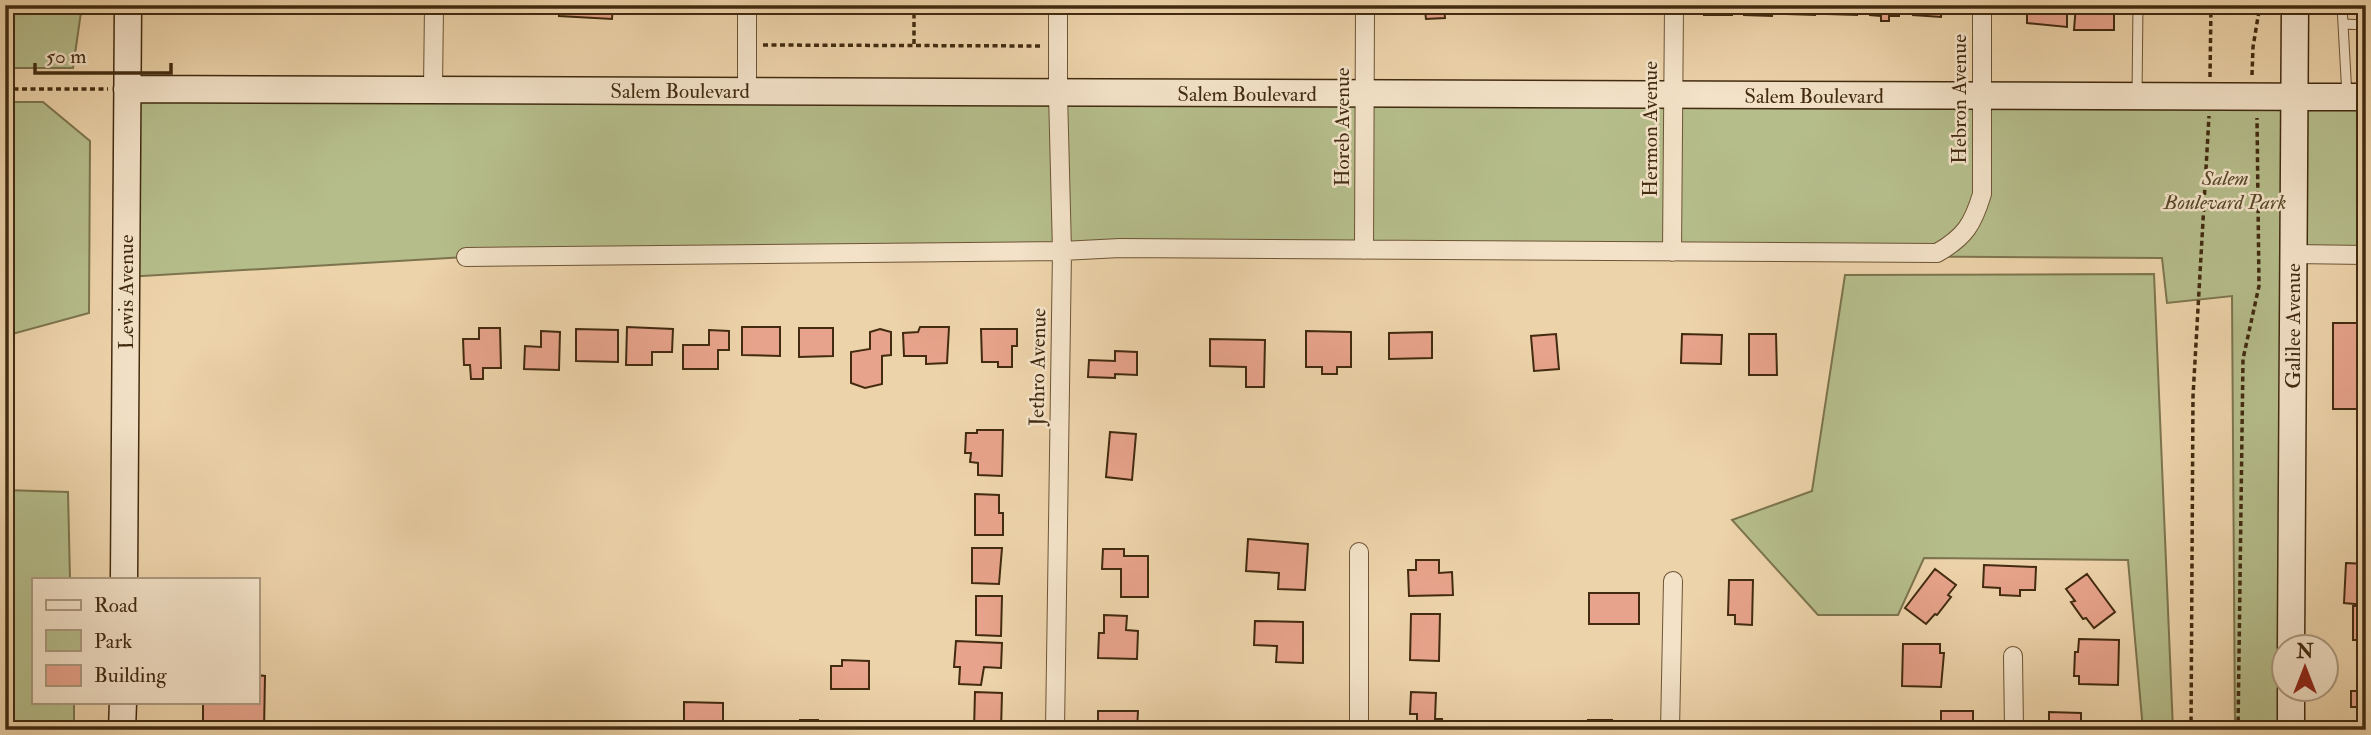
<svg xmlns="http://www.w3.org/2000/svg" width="2371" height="735" font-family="'IM FELL Double Pica',serif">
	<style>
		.green { fill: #b5bd8b; stroke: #7c744e; stroke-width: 2 }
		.building { fill: #e7a38b; stroke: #422b10; stroke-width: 2 }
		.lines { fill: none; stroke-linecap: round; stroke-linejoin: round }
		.lane-casing { stroke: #6d5536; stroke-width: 11 }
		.street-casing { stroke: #6d5536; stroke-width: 20 }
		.secondary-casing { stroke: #422b10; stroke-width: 29 }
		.path { stroke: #422b10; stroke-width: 3.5; stroke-dasharray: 5 3.5; stroke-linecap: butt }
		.lane { stroke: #f3e2c8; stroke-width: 9 }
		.street { stroke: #f3e2c8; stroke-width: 18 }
		.secondary { stroke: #f3e2c8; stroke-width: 26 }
		.labels { text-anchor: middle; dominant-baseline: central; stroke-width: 5; stroke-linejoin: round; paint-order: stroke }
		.street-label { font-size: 21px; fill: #422b10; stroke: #f3e2c8 }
		.park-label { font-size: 21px; font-style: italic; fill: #594829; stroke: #f3e2c8 }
	</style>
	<rect width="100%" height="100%" fill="#edd3aa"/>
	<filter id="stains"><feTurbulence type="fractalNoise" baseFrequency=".00286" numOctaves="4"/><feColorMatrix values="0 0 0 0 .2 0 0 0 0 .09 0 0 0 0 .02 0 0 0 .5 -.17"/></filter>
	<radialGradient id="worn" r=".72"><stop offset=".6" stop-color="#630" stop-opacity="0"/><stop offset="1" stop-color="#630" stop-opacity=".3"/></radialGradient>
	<path class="green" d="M5 5H82L73 68H5Z
		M127 89 2366 98V255L2294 254 2284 648V690L2291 730H2235L2232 296 2167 303 2162 258 1062 251 466 257 126 277Z
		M5 102H43L90 141 89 313 5 336Z
		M2154 274 2173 730H2143L2128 560 1924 558 1898 615H1818L1732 520 1812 491 1845 275Z
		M5 490 68 492 70 579H33V702H74V730H5Z"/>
	<path class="building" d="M560 5H613L612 19 559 16Z
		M1418 5H1449L1444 6 1445 18 1426 19 1425 11H1418Z
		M1704 5H1732V15H1704Z
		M1744 5H1773L1772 16 1744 15Z
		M1787 5H1815V15L1787 14Z
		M1827 5H1857V15L1827 14Z
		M1870 5H1899V16H1889V21H1881V16L1870 15Z
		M1914 5H1942L1941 17 1913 15Z
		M2027 5H2067V27L2027 23Z
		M2076 5H2114V30H2074Z
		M2333 323H2364V409H2333Z
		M627 327 673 329 672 352H652V365H626Z
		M742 327H780V356L742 355Z
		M920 327H949L947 363 926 364V356H904L903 333 918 332Z
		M479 328H500L501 368H483V379H471L470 365H464L463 339H479Z
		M799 328H833V356L799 357Z
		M576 329 618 330V362L576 361Z
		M880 329 891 332V355L882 356V384L865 388 851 383V352L870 349V332Z
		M981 329H1017V346H1012V367H998V362H982Z
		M709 330 729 331V350H718V369H683V345H709Z
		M541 331 560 332 559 370 524 369 525 346 541 347Z
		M1306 331 1351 332V367H1337V374H1322V367H1306Z
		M1432 332V358L1389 359V333Z
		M1556 334 1559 369 1534 371 1531 336Z
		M1682 334 1722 335 1721 364 1681 363Z
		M1749 334H1776L1777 375H1749Z
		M1210 339 1265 340 1264 387H1246V367L1210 366Z
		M1115 351 1137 352V375L1115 374V378L1088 377 1089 360 1115 361Z
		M977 430H1003L1002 476 978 475V463L970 462 971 453H965L966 433H977Z
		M1110 432 1136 434 1132 480 1106 477Z
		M2359 483H2366V512L2358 511Z
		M975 494 999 495V513H1003V535H975Z
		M1248 539 1308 544 1305 590 1278 589 1279 573 1246 571Z
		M972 548H1002L999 584 972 583Z
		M1103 549H1124V556H1148V597H1121V569H1102Z
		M1416 560H1439V573L1452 572 1453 595 1409 596 1408 570H1416Z
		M2346 563 2366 564V605L2344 603Z
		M1984 565 2036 567 2035 590H2020V596L2000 595V588L1983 587Z
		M1935 569 1956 585 1948 595 1951 597 1937 615 1935 614 1926 624 1905 608Z
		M2087 574 2115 612 2094 628 2086 618 2083 619 2071 602 2075 601 2066 589Z
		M1729 580H1753L1752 625 1735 624V615H1728Z
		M1589 593H1639V624H1589Z
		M976 596H1002L1001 636 976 635Z
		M2353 606H2366V640H2353Z
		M1411 614H1440L1439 661 1410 660Z
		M1104 615 1127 616 1126 630 1138 631 1137 659 1098 658 1099 633H1104Z
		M1255 621 1303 622V663L1276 662 1277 646 1254 645Z
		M2079 639 2119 640 2118 685 2079 684V676H2074L2075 652H2078Z
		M956 641 1002 643 1001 668 984 667 981 685 959 684 960 667H954Z
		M1903 644H1940V653H1944L1941 687 1902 686Z
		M842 660 869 661V689H831V666H842Z
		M257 675 265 676 264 730H203V702H257Z
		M2361 682H2366V707H2351V691H2360Z
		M975 692 1002 693 1001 730H974Z
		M1411 692 1436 693 1435 719H1442L1441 730H1409V722H1417V714H1410Z
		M684 702 723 703V730H684Z
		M1098 711H1138L1137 730H1098Z
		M1941 711H1973V730H1941Z
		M2049 712 2081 713V730H2049Z
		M800 720H818V730H787V725H800Z
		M1588 720H1612V730H1588Z
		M1831 721 1855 722V730H1830Z
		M1883 725H1924V730H1883Z"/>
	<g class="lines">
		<g class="lane-casing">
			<path id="lane" d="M2342 5 2343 24
				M2137 94 2138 5
				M2347 96 2343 24 2366 25"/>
		</g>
		<g class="street-casing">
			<path id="street" d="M433 89 434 5
				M747 91V5
				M1364 250 1365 5
				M1672 252 1674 5
				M2293 254 2366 255
				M466 257 1062 251 1120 248 1937 253C1965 237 1973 224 1982 194V5
				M2013 656 2014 730
				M1055 730 1062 251 1058 93V5
				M1359 730V552
				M1670 730 1673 581"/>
		</g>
		<g class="secondary-casing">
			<path id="secondary" d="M127 89 2366 97
				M124 579 128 5
				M2291 648 2295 5
				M122 730 123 702
				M2291 730V690"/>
		</g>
		<path class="path" d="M914 5V45
			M763 45 1042 46
			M2252 75 2253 47 2260 5
			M2210 77 2211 5
			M5 89H108
			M2191 730 2193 396 2209 116
			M2238 730 2243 359 2259 286 2257 118"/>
		<use href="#lane" class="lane"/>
		<use href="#street" class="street"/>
		<use href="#secondary" class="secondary"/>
	</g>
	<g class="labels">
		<g class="street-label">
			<text x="680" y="91">Salem Boulevard</text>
			<text x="1247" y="94">Salem Boulevard</text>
			<text x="1814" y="96">Salem Boulevard</text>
			<text transform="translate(1959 99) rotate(-90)">Hebron Avenue</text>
			<text transform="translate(1342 127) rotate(-90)">Horeb Avenue</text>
			<text transform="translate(1650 129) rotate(-90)">Hermon Avenue</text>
			<text transform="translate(126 292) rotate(-90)">Lewis Avenue</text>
			<text transform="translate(2293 326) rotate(-90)">Galilee Avenue</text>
			<text transform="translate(1038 367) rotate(-89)">Jethro Avenue</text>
		</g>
		<g class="park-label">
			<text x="2225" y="178">Salem<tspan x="2225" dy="24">Boulevard Park</tspan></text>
		</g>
	</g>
	<rect width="2371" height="735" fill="none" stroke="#edd3aa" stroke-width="28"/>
	<rect x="7" y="7" width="2357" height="721" fill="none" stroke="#422b10" stroke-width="3.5"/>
	<rect x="14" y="14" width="2343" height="707" fill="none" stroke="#422b10" stroke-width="2"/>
	<rect x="32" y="578" width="228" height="126" fill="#f3e2c8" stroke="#ac997e" stroke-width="2"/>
	<rect x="46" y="600" width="35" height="10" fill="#f3e2c8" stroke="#ac997e" stroke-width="2"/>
	<text x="94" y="612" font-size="21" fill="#422b10">Road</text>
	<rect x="46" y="630" width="35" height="21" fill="#b5bd8b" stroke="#ac997e" stroke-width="2"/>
	<text x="94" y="648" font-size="21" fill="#422b10">Park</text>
	<rect x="46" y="665" width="35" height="21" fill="#e7a38b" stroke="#ac997e" stroke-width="2"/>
	<text x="94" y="682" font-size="21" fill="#422b10">Building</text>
	<g transform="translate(2305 668)"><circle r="33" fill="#f3e2c8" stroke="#ac997e" stroke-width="2"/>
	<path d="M0-5L12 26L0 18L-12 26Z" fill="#8f2418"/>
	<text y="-10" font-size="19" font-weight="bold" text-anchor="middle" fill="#422b10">N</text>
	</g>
	<path d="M35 63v10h136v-10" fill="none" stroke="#422b10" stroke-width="3.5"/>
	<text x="46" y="63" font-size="21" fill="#422b10" stroke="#f3e2c8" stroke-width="5" paint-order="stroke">50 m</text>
	<rect width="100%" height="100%" filter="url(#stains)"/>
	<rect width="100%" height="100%" fill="url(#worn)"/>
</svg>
